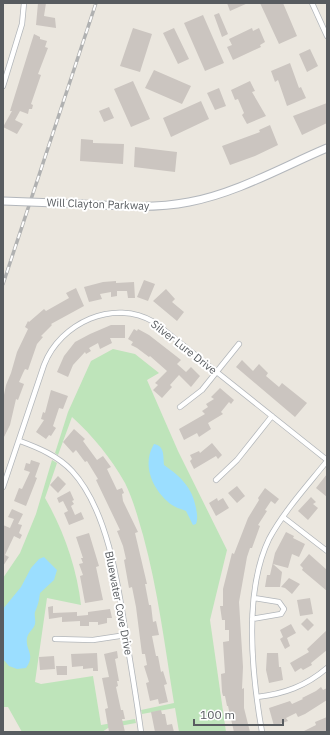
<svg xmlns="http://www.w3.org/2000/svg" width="330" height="735" font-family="'IBM Plex Sans',sans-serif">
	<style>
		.green { fill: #bee4ba }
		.water { fill: #9bdeff }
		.building { fill: #cbc5c0 }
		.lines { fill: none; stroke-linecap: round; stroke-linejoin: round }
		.street-casing { stroke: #b2b6ba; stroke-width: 6 }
		.secondary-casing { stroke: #b3b7bc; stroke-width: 9 }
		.street { stroke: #fff; stroke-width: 4.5 }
		.secondary { stroke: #fff; stroke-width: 7 }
		.rail-casing { stroke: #b0b1b1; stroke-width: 3.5 }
		.rail { stroke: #fff; stroke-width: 2; stroke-dasharray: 6; stroke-linecap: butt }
		.secondary-bridge-casing { stroke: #b3b7bc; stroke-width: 9; stroke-linecap: butt }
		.secondary-bridge { stroke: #fff; stroke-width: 7 }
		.labels { text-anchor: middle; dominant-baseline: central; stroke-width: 4; stroke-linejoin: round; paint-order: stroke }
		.street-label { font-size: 11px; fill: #585c60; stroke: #fff }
	</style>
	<rect width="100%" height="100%" fill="#ebe7df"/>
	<path class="green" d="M113 349 135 354 159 373 147 380 178 451 227 550 210 620 226 732H179L175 708 142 714 141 710 174 703C165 647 158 590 143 535 138 518 133 499 125 483 111 458 93 436 72 417L58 455 55 453 68 412 91 361Z
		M52 460 57 463 45 498C63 529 77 568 81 605L47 598 35 682 41 684 93 676 101 725 135 719 136 723 108 728 102 732H22L8 707H3V578L20 553 36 514Z"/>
	<path class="water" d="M154 444C165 446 163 456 164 465 181 477 192 487 196 508 197 514 198 518 196 524L193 525 186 511C182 509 176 508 172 505 153 491 141 465 154 444Z
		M44 557 57 570 54 580 40 593C39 601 38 605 35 612 34 615 36 620 35 624 34 629 28 632 27 638 25 650 36 654 26 668L17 669 9 666 3 659V609L21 587 31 568 39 559Z"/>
	<path class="building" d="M38 3H46L44 16 55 18 56 28 36 25Z
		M227 3H248L230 11Z
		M260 3H283L297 36 279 44Z
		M219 13 228 34 222 37 214 15Z
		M203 15 224 63 205 71 184 23Z
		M133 28 152 34 140 72 120 66Z
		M174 28 189 59 178 64 163 33Z
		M252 28 253 31 259 28 265 42 260 45 261 47 233 60 227 47 232 45 229 39Z
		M34 34 40 37V39L47 41 45 47 48 48 38 74 41 75 31 104 33 105 32 109H29L28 114 20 111 15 120 23 124 17 134 3 127 12 111H10Z
		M310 49 318 66 307 72 299 54Z
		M290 63 299 88 301 87 306 98 287 106 278 80 275 82 271 71Z
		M154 70 191 86 182 104 145 88Z
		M133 81 150 119 131 127 114 89Z
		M250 81 255 91 252 92 266 116 247 124 242 115 244 113 238 99 235 100 231 90Z
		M219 88 226 106 215 110 207 93Z
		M201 101 209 119 171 137 163 118Z
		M327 103V123L302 135 293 116Z
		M109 107 114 118 104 122 99 111Z
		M270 125 278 145 255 156 230 165 222 146 260 132 259 130Z
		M81 139 93 140V143L124 144 123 164 80 161Z
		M135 147 177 152 175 172 134 167Z
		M144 280 155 284 148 301 137 297Z
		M116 281V283L134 282 135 298H128L127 291H117V296L111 297V292L100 294 102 299 89 302 84 287 103 282Z
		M76 288 84 306 51 324 52 325 41 336 43 337 37 344 28 370 25 369 23 373 19 382 24 384 18 400 16 399 10 425 3 439V400L6 385 11 373 17 352 28 329 25 327 28 321 29 322 44 309 46 311 69 298 66 293Z
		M166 289 175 299 172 302 184 312 177 321 153 301Z
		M111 325H125V338H110L112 343 100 349 98 343 89 348 91 351 86 354 85 352 73 365 68 377 57 372 64 356 75 342 90 334Z
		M134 329 137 331 138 329 149 335 176 356 181 360 177 364 186 372 191 367 200 376 191 387 179 375 170 385 172 387 162 398 153 390 158 385 155 383 167 371 150 356 149 357 137 348 131 345 133 342 128 339Z
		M242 360 253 371 259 364 268 373 266 376 279 387 282 383 307 403 295 417 236 367Z
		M220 388 234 400 231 404 229 402 221 412 223 414 208 423 211 429 199 437 197 433 184 440 179 429 205 414 202 411 208 407 206 404 214 399 211 397Z
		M51 390 68 396 63 409 59 408 53 426 56 428 51 436 49 435 46 439 36 432 44 420 41 419 43 412 45 413Z
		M74 429 85 439 83 441 97 460 103 456 111 467 107 469 117 490 122 488 124 493 122 494 123 501 138 532 135 533 147 584H145L149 605H151L153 622 156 621 159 635 152 636 156 656H158L161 672 163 671 167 684 164 685 168 702 159 704 158 699 150 701 146 683 149 682 144 666 147 665 145 654H142L136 607 132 587 129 588 124 560 126 559 123 546 117 531 120 530 96 480 98 479 87 461 85 462 76 450 73 453 63 442Z
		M212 443 222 455 218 459 216 456 194 469 190 461 192 459 190 455 199 451 200 453Z
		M31 460 40 463 35 477 37 478 26 506 14 501 19 488 22 489 30 472 24 470 26 463 30 464Z
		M327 474V497L316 488Z
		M58 476 66 484 58 493 50 485Z
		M237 486 245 496 237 503 228 493Z
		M265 488 279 499 275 504 271 501 265 510 267 511 258 525 260 526 252 548H250L247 557 239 602 243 667 242 689 244 688V708L250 732H234L228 706H227L225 696H223L222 692 221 674 225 673 223 642 229 641V630H225V620H222L220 606H223V589L232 553 234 554 248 518 259 500 258 498Z
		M70 491 74 500 72 501 74 504 71 506 75 515 81 512 84 519 69 525 64 513 68 511 63 501 59 503 57 498Z
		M311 497 316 502 313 504 318 508 308 520 298 511Z
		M217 498 218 501 223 498 229 508 216 516 209 503Z
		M12 509 23 514 18 524 22 525 19 533 22 535 20 539 14 536 5 555 9 557 3 566V525L10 528 14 519 8 517Z
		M286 532 294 536 293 538 305 544 299 557 292 554 288 568 273 564 282 572 280 587H265L267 575H270L275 553Z
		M89 533 99 566 96 567 103 600 85 603 80 576 83 575 79 564 83 563 81 558H83L76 537Z
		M309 554 327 570V591L302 570 303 568 300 565Z
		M289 578 300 584 292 594 285 588 281 587Z
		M310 598 313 614 300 616 297 600Z
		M53 606V613L77 612V616L88 615V612L110 609 112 618H107V623L98 625V622H89V626H80V621L62 622V617L49 619 48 607Z
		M307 618 314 625 308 631 301 624Z
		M291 624 296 633 287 638 290 646 285 649 280 639 283 637 280 630Z
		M327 630V650L311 663 312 665 303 670 301 668 295 672 290 663 309 652 307 649Z
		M117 651 118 658 115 659 119 681H117L118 686 116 687 121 710H123L125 719H122L125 732H109L105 709 108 708 102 678 109 677 104 654Z
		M97 653 98 671H93V668L83 669V666L72 667 71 654Z
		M267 653H278L279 667H281L283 680 269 683 266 670Z
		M54 656 55 669 40 670 39 657Z
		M56 666H67V675H57Z
		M321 687 323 690 327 688V700L305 714 298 717 296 713 286 718 288 721 274 726 269 708 290 701 292 704 303 699 302 698 316 691Z
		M161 710 162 714H165L167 725 172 724 174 732H155L151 712Z
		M327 717V732H302L316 725 315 722Z"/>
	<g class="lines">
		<g class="street-casing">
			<path id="street" d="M312 3 327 36
				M3 86 22 24 24 3
				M180 407 202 390 239 344
				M20 441C39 448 58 456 72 471 109 511 119 590 127 642 132 672 137 702 141 732
				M216 480 237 460 272 416
				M3 487 44 365C60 323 114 298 154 322L327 460
				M283 517 327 551
				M252 619 281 614 284 609 279 602 254 598
				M55 639 93 640 126 635
				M257 697C284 694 306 686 327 668
				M262 732C252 675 243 593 269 539 284 511 307 486 327 461"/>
		</g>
		<g class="secondary-casing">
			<path id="secondary" d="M82 204C118 206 153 209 189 202 237 193 282 167 327 148"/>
		</g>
		<use href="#street" class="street"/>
		<use href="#secondary" class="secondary"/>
		<g class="rail-casing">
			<path id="rail" d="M3 284 96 3"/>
		</g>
		<use href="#rail" class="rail"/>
		<g class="secondary-bridge-casing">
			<path id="secondary-bridge" d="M3 201 82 204"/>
		</g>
		<use href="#secondary-bridge" class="secondary-bridge"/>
	</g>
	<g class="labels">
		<g class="street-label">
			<text transform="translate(98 204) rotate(2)">Will Clayton Parkway</text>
			<text transform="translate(184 347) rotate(38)">Silver Lure Drive</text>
			<text transform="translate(119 603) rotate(79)">Bluewater Cove Drive</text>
		</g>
	</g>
	<rect width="330" height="735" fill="none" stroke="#585c60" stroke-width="8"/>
	<path d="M194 719v6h89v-6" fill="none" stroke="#585c60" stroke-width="2"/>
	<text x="200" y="719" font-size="12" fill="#585c60" stroke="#ffffff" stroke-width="3" paint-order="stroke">100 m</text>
</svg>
